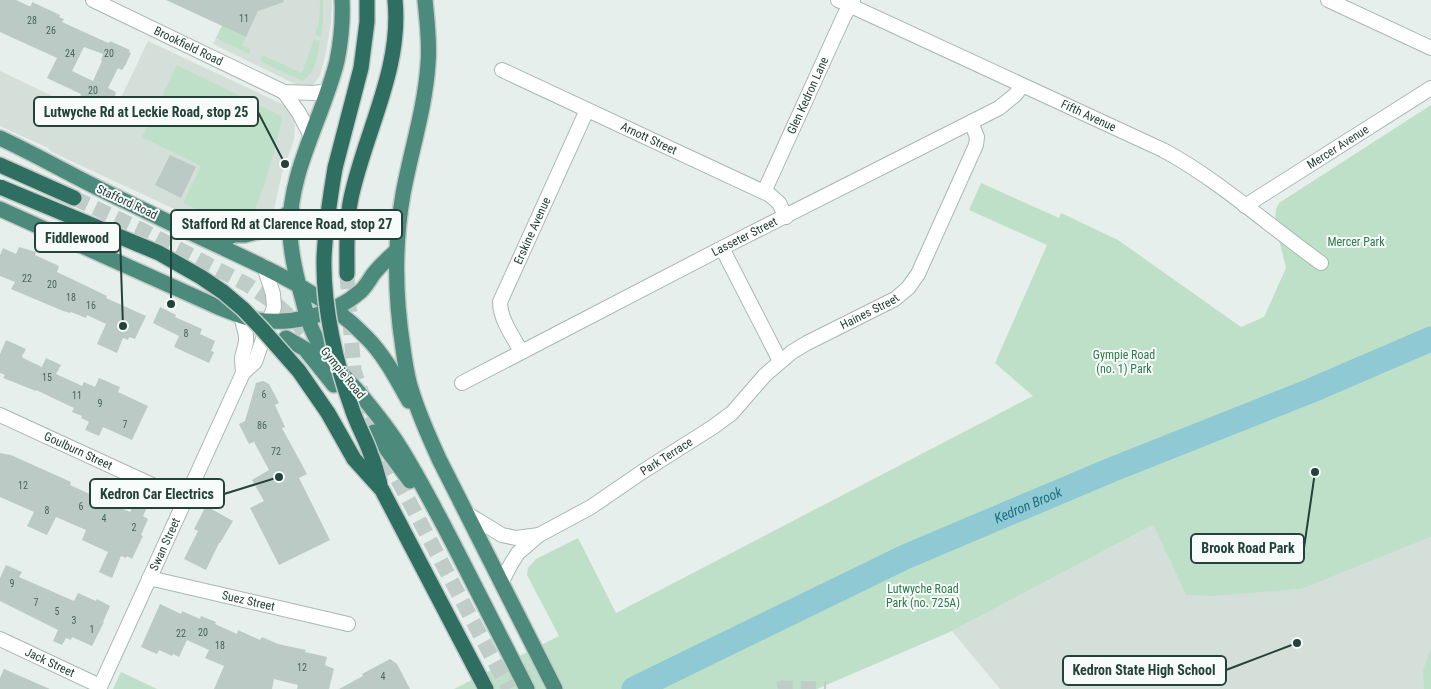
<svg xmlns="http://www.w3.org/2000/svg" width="1431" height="689" font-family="'Roboto Condensed',sans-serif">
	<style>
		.built { fill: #d4dfda }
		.green { fill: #bfe0c8 }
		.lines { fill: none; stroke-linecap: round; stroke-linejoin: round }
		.river { stroke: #8ec9d4; stroke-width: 25 }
		.building { fill: #bbcac4; fill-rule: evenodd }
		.trunk-tunnel { stroke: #bfccc8; stroke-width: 15; stroke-dasharray: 15 8; stroke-linecap: butt }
		.motorway-tunnel { stroke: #bfccc8; stroke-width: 15; stroke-dasharray: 15 8; stroke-linecap: butt }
		.minor-casing { stroke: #a8b8b2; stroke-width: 16 }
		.trunk-casing { stroke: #c2cac8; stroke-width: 18 }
		.motorway-casing { stroke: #c2cac8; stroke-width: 18 }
		.minor { stroke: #fff; stroke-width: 14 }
		.trunk { stroke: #4c8a7c; stroke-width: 15 }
		.motorway { stroke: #2f6f62; stroke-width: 15 }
		.motorway-bridge-casing { stroke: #c2cac8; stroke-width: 18; stroke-linecap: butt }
		.motorway-bridge { stroke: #2f6f62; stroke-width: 15 }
		.labels { text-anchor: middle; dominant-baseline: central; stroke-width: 4; stroke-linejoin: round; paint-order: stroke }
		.number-label { font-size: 10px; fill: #4a645c }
		.street-label { font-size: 12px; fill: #24423a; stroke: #f7fbf9 }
		.park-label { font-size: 12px; fill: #2d7a4b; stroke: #f7fbf9 }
		.water-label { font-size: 14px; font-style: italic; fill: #1c6f80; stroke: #f7fbf9 }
		.leader { fill: none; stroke: #24423a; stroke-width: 2 }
		.callout-dot { fill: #24423a; stroke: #f7fbf9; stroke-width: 2 }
		.callout { fill: #f7fbf9; stroke: #24423a; stroke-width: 2 }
		.callout-label { font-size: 14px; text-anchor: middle; font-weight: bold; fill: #24423a }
	</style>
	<rect width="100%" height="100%" fill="#e6efeb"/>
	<path class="built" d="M235 0H332L331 22 326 52 320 75 314 84 310 86 304 87 297 85 213 44Z
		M148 41 282 104 290 110 295 121 294 140 282 173 274 210 270 218 266 222 261 225 231 230 213 227 71 161 50 151 48 148 0 126V71L109 123Z
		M1153 525 1186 595 1302 589 1431 537V689H1000L952 631Z"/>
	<path class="green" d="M235 0H242L228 29 246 37 242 45 250 49 249 54 216 38Z
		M320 0H323V23L321 37 315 35 319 21Z
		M314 39 320 41C317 56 317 72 302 81L260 61 262 55 302 73Z
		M177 65 281 116 282 119C275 150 267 180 255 209 239 229 201 212 183 203L201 166 142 137Z
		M1431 105V537L1302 589 1213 596 1186 595 1153 525 952 631 817 689H454L559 636 527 575 528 568 536 559 578 538 616 613 1033 396 995 363 1047 245 969 210 981 183 1059 218 1061 213 1118 240 1241 327 1264 317 1286 268 1275 223 1276 209 1279 203Z
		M1431 648V689H1424L1423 670Z
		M121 672 157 689H113Z"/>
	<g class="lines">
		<path class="river" id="s1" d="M634 689 905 557 1111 470 1310 391 1431 339"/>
	</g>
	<path class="building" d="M0 0H16L29 6H31L32 2 60 15 59 17 64 19 62 22 106 42 109 43 110 41 130 50 129 52 131 53 126 64 122 70 118 68 108 88 116 92 115 93H116L108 111 80 98 81 94 47 78 57 58 0 32ZM84 47 103 54 101 60 102 61 93 81 72 71Z
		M166 0H283L284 2 258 11 246 37Z
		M170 155 196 167 181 198 155 185Z
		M19 247 36 252 35 255 59 266 57 272 103 294 107 296 106 298 146 316 135 339 129 337 128 340 123 338 117 353 97 344 106 324 87 315 86 318 71 312 70 313 63 311 11 289 15 282 0 276V255L3 248 16 254Z
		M160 307 176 315 175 317 202 329 200 334 215 341 211 351 214 352 209 363 174 347 179 336 153 323Z
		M6 340 26 349 22 356 23 358 42 367 46 358 61 365 56 374 78 384 82 386 84 382 95 387 99 378 120 387 118 392 148 406 132 440 103 427 99 436 85 430 89 422 81 418 82 416 72 412 74 408 36 390V391L3 378 5 375 0 373V354Z
		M263 381 269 384 279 403 275 405 285 427 282 428 307 474 299 478 330 540 279 565 250 508 264 501 252 480 269 470 254 442 249 444 239 424 245 421 256 383Z
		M0 453 11 455 71 482 70 485 96 497 101 486 112 491 107 502 130 512 136 500 148 505 143 516 148 519 141 535 143 536 132 559 127 556 126 558 121 556 112 578 99 572 108 552 82 540 86 530 56 517 47 535 27 526 34 512 0 497Z
		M206 506 233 521 220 543H219L206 570 184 559 198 531 194 529Z
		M6 565 22 572 19 577 74 601 78 593 96 601 97 599 110 606 103 622H104L92 646 72 637 71 640 66 638 62 645 53 641 58 630 0 601V578Z
		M160 604 181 614 182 611 200 619 201 616 216 622 215 624 237 634 238 630 260 640 262 637 278 644 306 650 305 652 327 657 325 665 334 669 329 689H297L298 685 274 679 272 689H214L224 666 205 658 209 650 187 640 179 657 173 654 172 656 159 650 157 654 141 647Z
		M390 659 397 664 410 689H339L363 676 362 674Z
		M4 669 50 689H0V678Z"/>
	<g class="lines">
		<path class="trunk-tunnel" d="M351 405 374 432"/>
		<path class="motorway-tunnel" d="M74 198 142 230 248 285 276 304 297 323 318 347
			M347 274 351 336 354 370 363 397
			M353 399 375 437 509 689
			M778 689 782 688 826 689"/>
		<g class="minor-casing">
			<g id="minor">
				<path id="s2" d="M93 0 284 92 314 93 328 91"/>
				<path id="s3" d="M838 0 1163 150C1219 180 1269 226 1321 263"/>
				<path d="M1328 0 1431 48"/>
				<path id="s4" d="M502 70 770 195 779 203 786 217"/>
				<path d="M284 92 299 113 311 136"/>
				<path id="s5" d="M764 192 844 16 853 0"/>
				<path id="s6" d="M1245 206 1431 88"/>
				<path d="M722 248 780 361"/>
				<path d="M241 316 246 335V342L242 358 243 373"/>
				<path id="s7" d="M521 351C513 337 500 319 500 302L587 110"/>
				<path id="s8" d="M462 383 722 248 999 108 1015 95 1022 86"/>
				<path id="s9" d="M0 415 185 500"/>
				<path d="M466 513 502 535 516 538 539 535"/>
				<path id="s10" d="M149 578 348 624"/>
				<path id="s11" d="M501 583 511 564 518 553 539 535 591 507 642 472 713 427 732 413 765 375 792 352 807 343 895 299 908 288 918 274 976 145 977 137 971 122"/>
				<path id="s12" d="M0 639 100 686"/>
				<path id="s13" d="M99 689 243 373 255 362 274 307 273 294 264 266"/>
			</g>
		</g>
		<g class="trunk-casing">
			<path id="trunk" d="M342 0C343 20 341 41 337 61 323 118 288 172 290 233 291 256 296 276 302 297 306 313 310 329 319 343 329 360 342 374 355 388 371 407 388 427 401 449 424 486 443 524 463 563 484 605 506 647 527 689
				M425 0C427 21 430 43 428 64 425 108 411 151 403 194 394 245 395 297 403 348 405 363 407 378 412 392 419 415 429 437 439 459L555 689
				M0 138C43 158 83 182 125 201 156 216 186 231 217 245 273 271 324 293 367 338 385 356 397 380 409 401
				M0 209 218 307C228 311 238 315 248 318 286 327 331 317 361 291 366 286 369 281 372 276 379 266 389 258 397 250
				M216 244 233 235H245L269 229 292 210
				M286 338 305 349 334 385
				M374 432 410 481"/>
		</g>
		<g class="motorway-casing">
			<path id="motorway" d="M0 165 74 198
				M335 168 361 68 367 22V0
				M347 274C347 249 346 223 351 198 365 132 402 69 395 0
				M382 490 486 689"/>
		</g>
		<use href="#minor" class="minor"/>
		<use href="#trunk" class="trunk"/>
		<use href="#motorway" class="motorway"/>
		<g class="motorway-bridge-casing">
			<path id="motorway-bridge" d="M335 168C330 198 325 229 324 259 323 306 336 365 352 409 357 425 366 439 371 455 375 464 377 474 380 484
				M0 187 159 253 201 277 223 292 243 309 262 329 299 371 328 413 354 459 382 490"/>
		</g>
		<use href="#motorway-bridge" class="motorway-bridge"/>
	</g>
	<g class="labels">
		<g class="number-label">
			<text x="244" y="18">11</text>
			<text x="32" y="20">28</text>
			<text x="51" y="30">26</text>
			<text x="70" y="53">24</text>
			<text x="109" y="53">20</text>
			<text x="93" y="90">20</text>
			<text x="27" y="278">22</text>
			<text x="52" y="284">20</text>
			<text x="71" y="297">18</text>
			<text x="91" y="305">16</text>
			<text x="186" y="333">8</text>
			<text x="47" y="377">15</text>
			<text x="264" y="394">6</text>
			<text x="77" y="395">11</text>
			<text x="100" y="403">9</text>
			<text x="125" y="424">7</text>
			<text x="262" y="425">86</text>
			<text x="276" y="451">72</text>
			<text x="23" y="485">12</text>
			<text x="81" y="506">6</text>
			<text x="47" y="510">8</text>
			<text x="104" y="518">4</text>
			<text x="134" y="527">2</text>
			<text x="12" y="583">9</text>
			<text x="36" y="602">7</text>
			<text x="57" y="611">5</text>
			<text x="74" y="620">3</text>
			<text x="92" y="629">1</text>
			<text x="203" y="632">20</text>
			<text x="181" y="633">22</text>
			<text x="220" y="645">18</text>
			<text x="302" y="667">12</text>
			<text x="383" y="676">4</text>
		</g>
		<g class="street-label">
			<text stroke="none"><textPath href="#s2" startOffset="106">Brookfield Road</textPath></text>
			<text stroke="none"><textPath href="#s5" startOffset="106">Glen Kedron Lane</textPath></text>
			<text stroke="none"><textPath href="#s3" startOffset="276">Fifth Avenue</textPath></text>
			<text stroke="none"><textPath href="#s4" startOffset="162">Arnott Street</textPath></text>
			<text stroke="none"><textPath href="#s6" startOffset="110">Mercer Avenue</textPath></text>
			<text transform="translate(127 202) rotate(25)">Stafford Road</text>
			<text stroke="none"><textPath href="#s7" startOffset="132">Erskine Avenue</textPath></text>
			<text stroke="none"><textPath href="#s8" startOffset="318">Lasseter Street</textPath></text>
			<text stroke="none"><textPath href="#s11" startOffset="464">Haines Street</textPath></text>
			<text transform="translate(343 373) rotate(51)">Gympie Road</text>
			<text stroke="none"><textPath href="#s9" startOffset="86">Goulburn Street</textPath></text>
			<text stroke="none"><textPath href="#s11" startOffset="212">Park Terrace</textPath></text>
			<text stroke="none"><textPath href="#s13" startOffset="159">Swan Street</textPath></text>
			<text stroke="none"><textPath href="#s10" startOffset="102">Suez Street</textPath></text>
			<text stroke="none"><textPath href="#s12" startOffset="55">Jack Street</textPath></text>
		</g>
		<g class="park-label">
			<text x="1356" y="242">Mercer Park</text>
			<text x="1124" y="355">Gympie Road<tspan x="1124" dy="14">(no. 1) Park</tspan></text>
			<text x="923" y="589">Lutwyche Road<tspan x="923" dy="14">Park (no. 725A)</tspan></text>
		</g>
		<g class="water-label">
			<text stroke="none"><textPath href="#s1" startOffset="435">Kedron Brook</textPath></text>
		</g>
	</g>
	<path class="leader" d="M285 164L258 112M171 304L171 224M123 326L120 238M279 477L224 494M1315 472L1304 548M1297 643L1226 670"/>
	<g class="callout-dot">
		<circle cx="285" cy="164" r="5"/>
		<circle cx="171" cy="304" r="5"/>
		<circle cx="123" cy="326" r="5"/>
		<circle cx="279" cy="477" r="5"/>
		<circle cx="1315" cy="472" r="5"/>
		<circle cx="1297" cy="643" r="5"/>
	</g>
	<g class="callout">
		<rect x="34" y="97" width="224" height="29" rx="5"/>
		<rect x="171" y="210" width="231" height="29" rx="5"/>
		<rect x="35" y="223" width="85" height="29" rx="5"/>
		<rect x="90" y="479" width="134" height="29" rx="5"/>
		<rect x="1191" y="534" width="113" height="29" rx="5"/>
		<rect x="1063" y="656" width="163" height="29" rx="5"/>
	</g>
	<g class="callout-label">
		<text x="146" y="117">Lutwyche Rd at Leckie Road, stop 25</text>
		<text x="287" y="229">Stafford Rd at Clarence Road, stop 27</text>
		<text x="77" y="243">Fiddlewood</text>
		<text x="157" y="499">Kedron Car Electrics</text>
		<text x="1248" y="553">Brook Road Park</text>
		<text x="1144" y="675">Kedron State High School</text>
	</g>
</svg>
